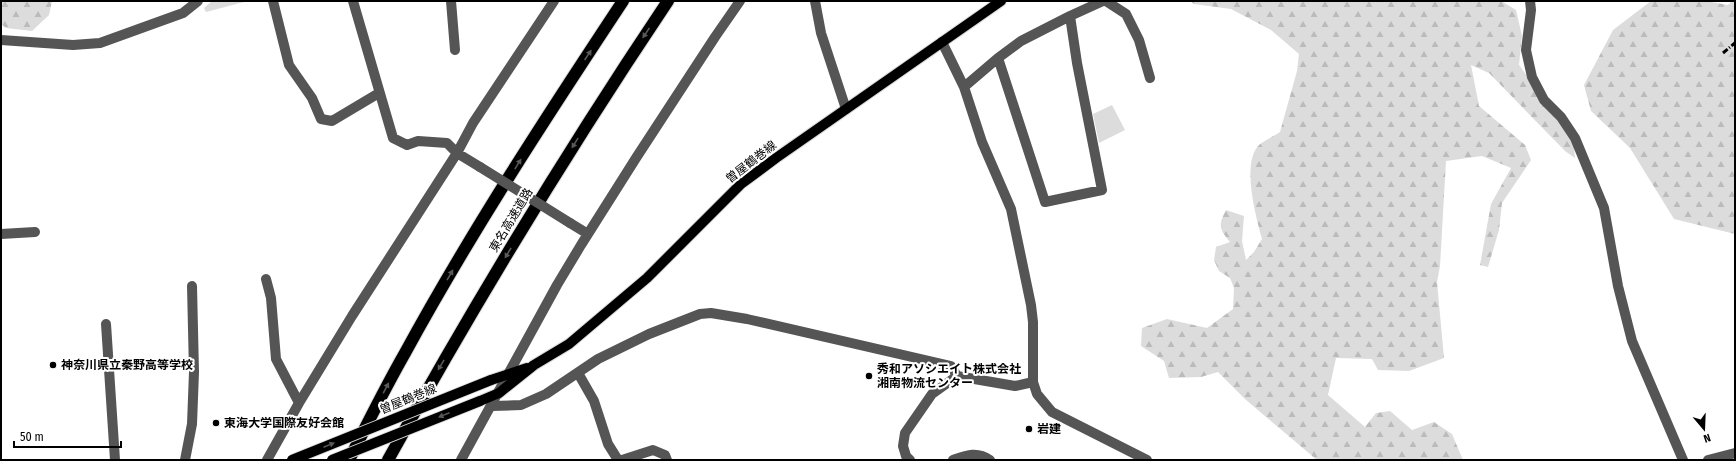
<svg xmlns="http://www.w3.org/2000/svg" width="1736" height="461" font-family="'Fira Sans Condensed','Noto Sans JP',sans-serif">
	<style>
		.forest { fill: url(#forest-firs) }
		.park { fill: #dcdcdc }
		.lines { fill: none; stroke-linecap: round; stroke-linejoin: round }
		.major-casing { stroke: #dbdbdb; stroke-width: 12 }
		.highway-casing { stroke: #dbdbdb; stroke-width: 14 }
		.minor { stroke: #555; stroke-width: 10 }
		.major { stroke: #000; stroke-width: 10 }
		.highway { stroke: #000; stroke-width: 12 }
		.rail { stroke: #000; stroke-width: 3; stroke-dasharray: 6 2 1 2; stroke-linecap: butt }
		.major-bridge-casing { stroke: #dbdbdb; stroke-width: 12; stroke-linecap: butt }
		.minor-bridge { stroke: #555; stroke-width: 10 }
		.major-bridge { stroke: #000; stroke-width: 10 }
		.oneway { fill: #595959 }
		.poi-dot { fill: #000; stroke: #fff; stroke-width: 1.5 }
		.labels { text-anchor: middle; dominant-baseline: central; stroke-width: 4; stroke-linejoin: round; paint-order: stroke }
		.street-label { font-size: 12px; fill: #000; stroke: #fff }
		.poi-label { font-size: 12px; font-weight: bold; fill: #000; stroke: #fff; text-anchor: start }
	</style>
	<defs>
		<pattern id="forest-firs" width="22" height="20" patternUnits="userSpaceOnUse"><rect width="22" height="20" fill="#dcdcdc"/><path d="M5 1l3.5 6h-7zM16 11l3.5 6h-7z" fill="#bbb"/></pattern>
	</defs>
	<rect width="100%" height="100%" fill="#fff"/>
	<path class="forest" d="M1 1H52L49 15 32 31 6 28 1 24Z
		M1190 1H1501L1516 10 1522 36 1519 65 1573 139 1575 158 1565 151 1489 73 1471 65 1479 106 1525 145 1531 160 1502 203 1499 230 1488 267 1480 265 1491 204 1511 168 1482 156 1446 161 1440 266 1437 282 1444 358 1409 371 1378 370 1372 359 1336 358 1328 395 1365 427 1376 413 1390 411 1412 430 1434 422 1452 434 1463 460H1317L1245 399 1218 372 1201 377 1169 378 1164 361 1141 346 1142 328 1167 319 1207 328 1233 309 1234 288 1230 278 1219 271 1214 260 1216 247 1230 242C1219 229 1218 225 1226 210L1244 216 1242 241 1246 260 1254 252 1262 239C1256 217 1241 163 1259 145 1265 140 1274 136 1280 132L1297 71 1299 54 1271 30 1231 9 1194 4Z
		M1651 1H1706L1728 5 1732 1H1735V234L1674 219 1630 148 1591 111 1584 85 1613 30Z"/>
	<path class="park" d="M212 1H248L206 12 204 8Z
		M1112 105 1125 130 1099 143 1093 114Z"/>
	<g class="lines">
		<g class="major-casing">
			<path id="major" d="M491 380 527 368
				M480 401 499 393 534 365 569 344 647 278 741 184 776 158 1001 1"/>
		</g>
		<g class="highway-casing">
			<path id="highway" d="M349 460C367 424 385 388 405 353 471 232 547 116 623 1
				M388 460C475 303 568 150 668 1"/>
		</g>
		<path class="minor" d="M273 1 289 65 312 98 321 119 332 121 379 93
			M353 1 393 138 407 145 418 141 447 143 457 153 480 167
			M451 1 455 50
			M815 1 821 33 846 109
			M1106 1 1126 14 1139 40 1150 78
			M1530 1 1531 10 1526 50 1532 77 1544 100 1561 117 1575 138 1604 208 1618 286 1632 341 1683 460
			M1070 16 1103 1
			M1 40 73 45 100 43 183 13 198 1
			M942 42 964 87 982 142 1011 209 1031 305 1033 322V382L1037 394 1052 412 1147 460
			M964 87 998 58 1021 41 1070 16 1077 63 1102 190 1045 202 998 58
			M570 223 588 234
			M1 234 35 232
			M266 279 271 298 276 359 299 403
			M106 324 115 460
			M578 373 594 401 608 444 618 460
			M492 406 521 405 546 394 598 359 649 334 700 314 711 313 747 319 951 366 957 376
			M185 460 192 424 194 372 192 286
			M267 460 299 403 352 316 457 153 473 123 554 1
			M461 460 557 285 581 245 636 158 715 37 740 1
			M622 460 653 450 665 455 667 460
			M910 460 906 456 903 446 905 433 932 394 957 376 1015 386 1033 382
			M953 460C967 455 977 451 990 460
			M1708 460 1735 453"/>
		<use href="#major" class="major"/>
		<use href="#highway" class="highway"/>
		<path class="rail" d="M1723 53 1735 43"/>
		<g class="major-bridge-casing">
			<path id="major-bridge" d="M292 460 491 380
				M332 460 480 401"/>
		</g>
		<path class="minor-bridge" d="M480 167 570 223"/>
		<use href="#major-bridge" class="major-bridge"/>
	</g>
	<defs><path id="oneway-solid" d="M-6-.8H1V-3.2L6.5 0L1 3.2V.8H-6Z"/></defs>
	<g class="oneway">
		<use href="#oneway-solid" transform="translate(646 33) rotate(124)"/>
		<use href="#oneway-solid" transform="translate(588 55) rotate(-56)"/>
		<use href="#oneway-solid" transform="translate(575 143) rotate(122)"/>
		<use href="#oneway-solid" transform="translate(518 164) rotate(-58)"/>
		<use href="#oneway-solid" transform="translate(508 253) rotate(121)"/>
		<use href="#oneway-solid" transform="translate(450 275) rotate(-60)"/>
		<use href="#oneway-solid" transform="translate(441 365) rotate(121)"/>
		<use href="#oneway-solid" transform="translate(386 388) rotate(-62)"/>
		<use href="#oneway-solid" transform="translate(444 415) rotate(158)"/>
		<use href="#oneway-solid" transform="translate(329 445) rotate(-22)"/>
	</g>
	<g class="poi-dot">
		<circle cx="53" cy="365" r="4"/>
		<circle cx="869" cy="376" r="4"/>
		<circle cx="216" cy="423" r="4"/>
		<circle cx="1029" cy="429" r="4"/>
	</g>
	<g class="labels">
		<g class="street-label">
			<text transform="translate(751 162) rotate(-38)">曽屋鶴巻線</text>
			<text transform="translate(511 220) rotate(-59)">東名高速道路</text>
			<text transform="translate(408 399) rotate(-22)">曽屋鶴巻線</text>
		</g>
		<g class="poi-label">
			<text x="61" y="365">神奈川県立秦野高等学校</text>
			<text x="877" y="369">秀和アソシエイト株式会社<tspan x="877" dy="14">湘南物流センター</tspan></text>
			<text x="224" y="423">東海大学国際友好会館</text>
			<text x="1037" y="429">岩建</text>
		</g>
	</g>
	<rect width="1736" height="461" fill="none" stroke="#000000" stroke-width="4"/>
	<g transform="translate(1704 429) rotate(161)" stroke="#ffffff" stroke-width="3" paint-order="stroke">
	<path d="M0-3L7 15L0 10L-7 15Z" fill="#000000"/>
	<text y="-6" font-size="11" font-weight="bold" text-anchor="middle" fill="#000000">N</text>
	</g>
	<path d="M14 441v6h107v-6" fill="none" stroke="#000000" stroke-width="2"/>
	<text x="20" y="441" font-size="12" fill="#000000" stroke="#ffffff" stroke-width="3" paint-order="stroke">50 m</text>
</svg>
